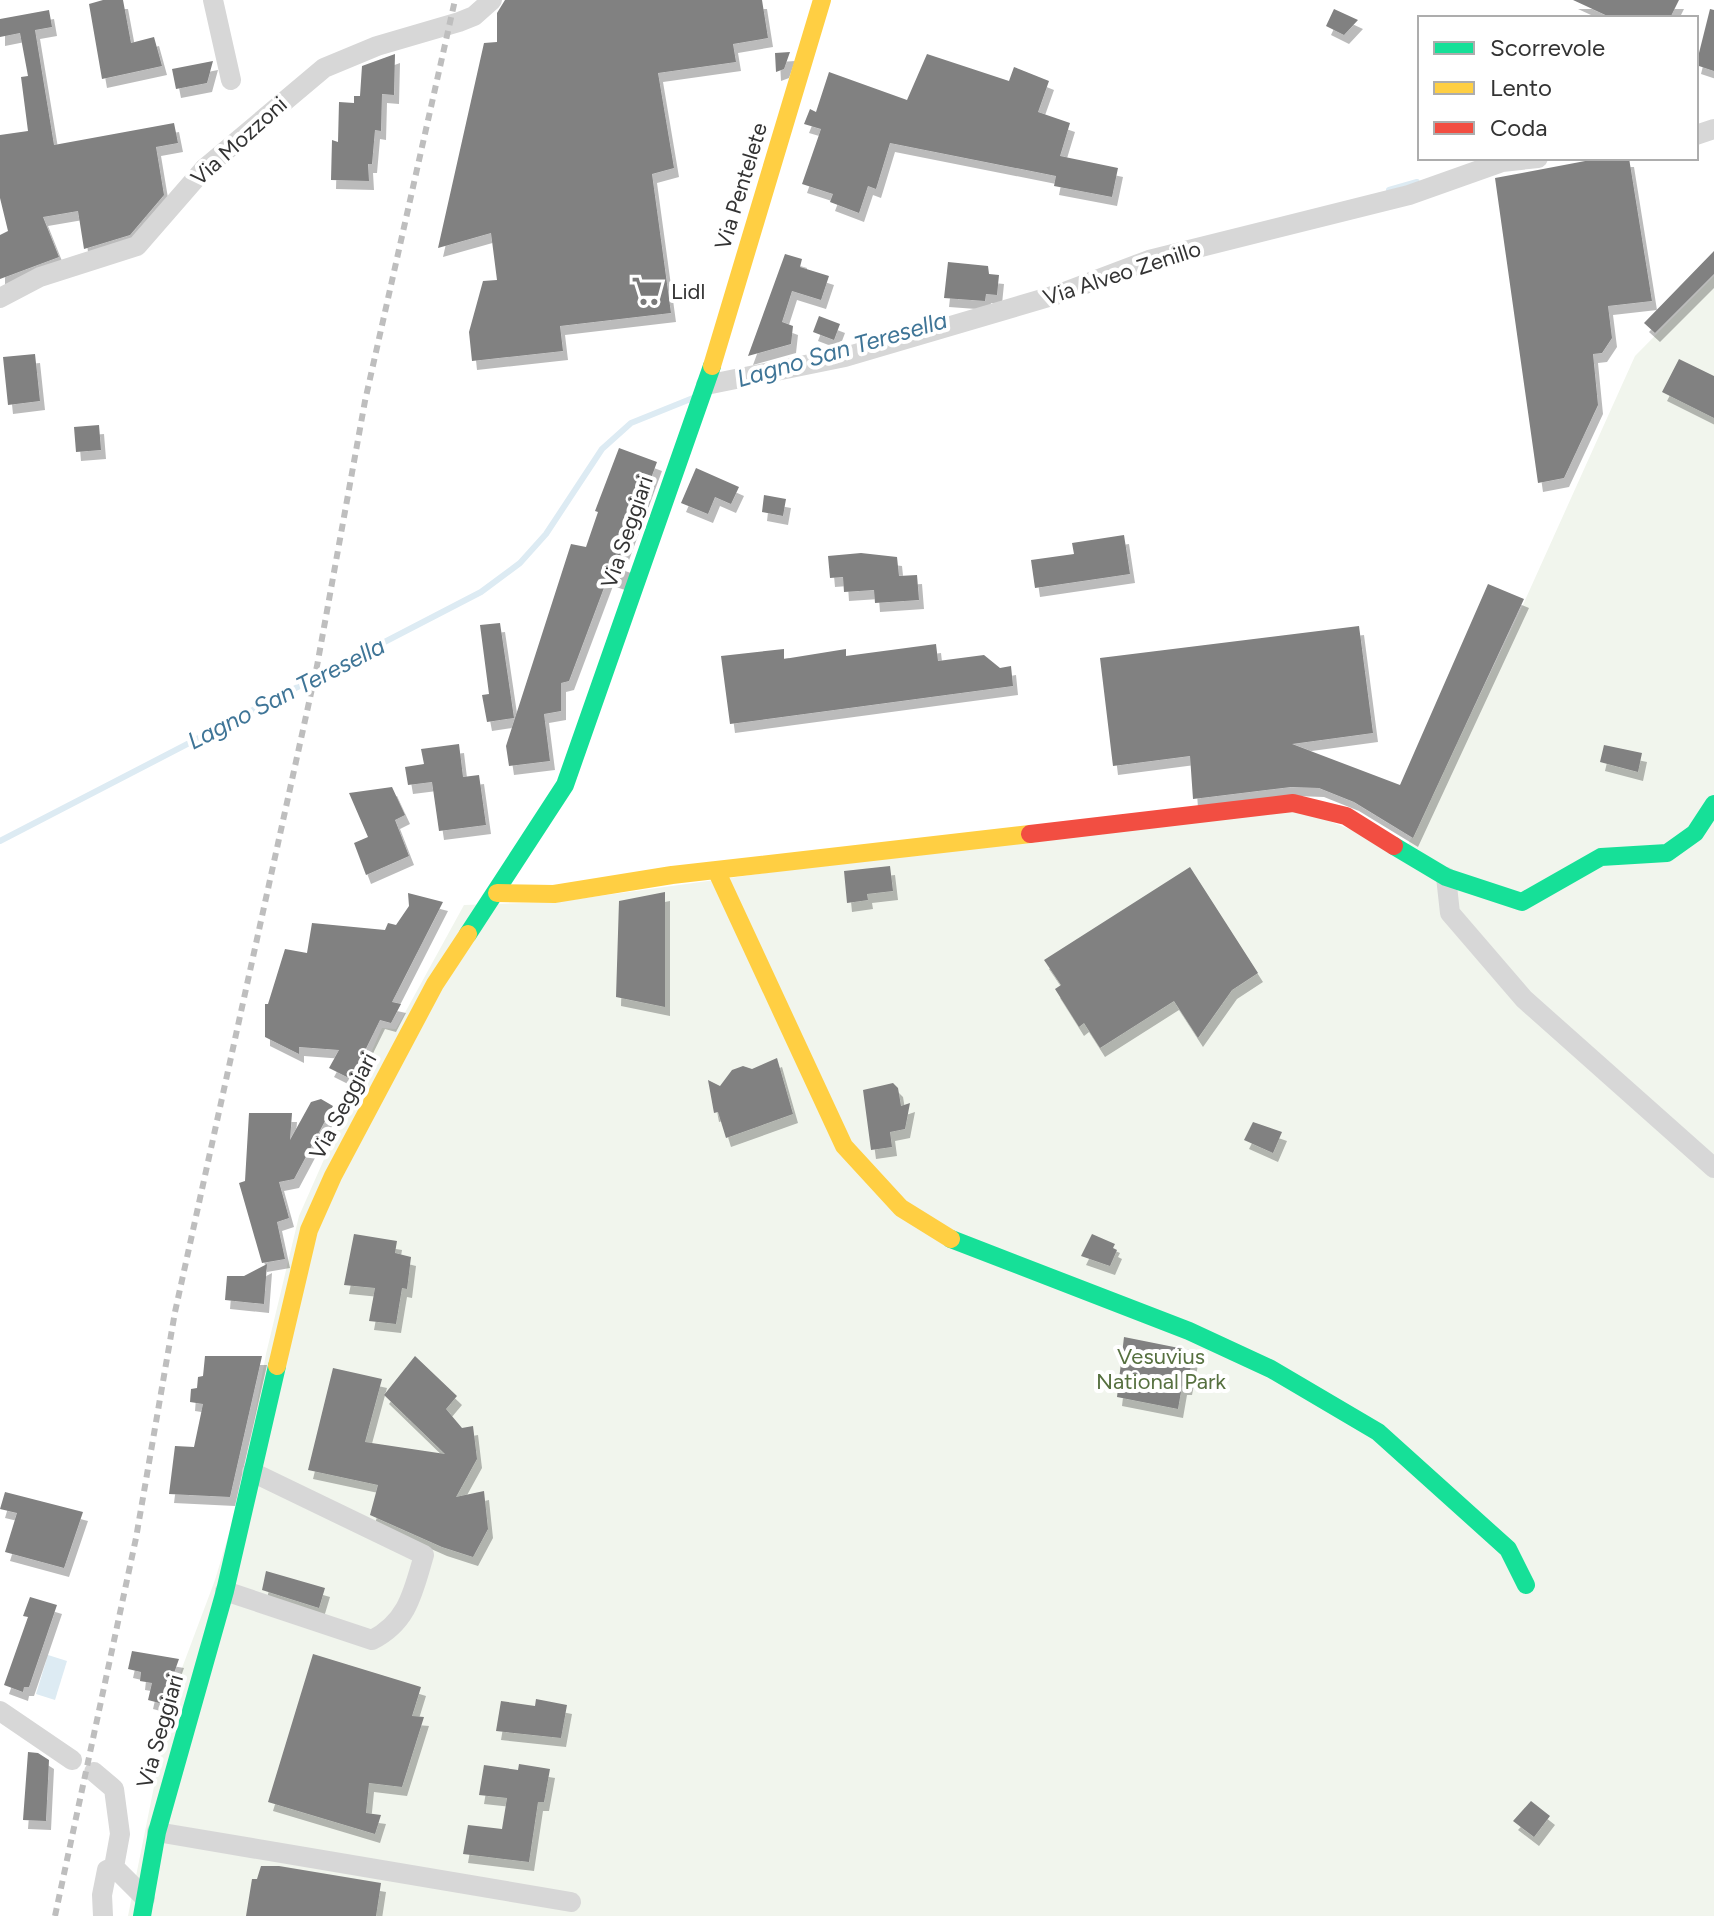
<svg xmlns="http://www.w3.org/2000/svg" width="1714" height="1916" font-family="Figtree,sans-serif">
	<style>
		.green { fill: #f1f5ed }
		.water { fill: #ddebf3 }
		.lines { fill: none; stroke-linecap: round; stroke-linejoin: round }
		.stream { stroke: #ddebf3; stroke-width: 6 }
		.building { fill: #818181; filter: url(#shadow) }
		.street { stroke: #d7d7d7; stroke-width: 20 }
		.fast { stroke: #16e098; stroke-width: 18 }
		.slow { stroke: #ffcf43; stroke-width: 18 }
		.jam { stroke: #f24e42; stroke-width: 18 }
		.rail { stroke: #bebebe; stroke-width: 6; stroke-dasharray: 8 6; stroke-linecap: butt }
		.labels { text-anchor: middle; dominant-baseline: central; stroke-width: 8; stroke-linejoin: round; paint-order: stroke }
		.street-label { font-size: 22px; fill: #333; stroke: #fff }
		.poi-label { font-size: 22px; fill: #333; stroke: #fff; text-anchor: start }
		.park-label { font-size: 22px; fill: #56703f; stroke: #fff }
		.water-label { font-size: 24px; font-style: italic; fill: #3f7597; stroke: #fff }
	</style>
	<defs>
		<filter id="shadow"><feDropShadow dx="5" dy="9" stdDeviation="0" flood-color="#0004"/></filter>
	</defs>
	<rect width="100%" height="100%" fill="#fff"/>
	<path class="green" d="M1714 276V1916H128L173 1692 215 1580 239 1500 266 1354 299 1216 382 1028 396 1029 464 905 556 902 1281 802 1405 851 1522 607 1635 356Z"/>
	<path class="water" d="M48 1655 67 1661 55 1700 36 1694Z"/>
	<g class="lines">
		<path class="stream" d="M1389 190 1417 182
			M0 841 481 592 520 563 546 534 602 449 631 423 693 398"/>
	</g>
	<path class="building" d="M103 0H123L131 43 154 37 162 66 102 79 89 4Z
		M505 0H762L768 38 733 44 736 62 658 73 674 168 652 174 671 313 560 326 563 351 472 361 469 332 483 281 497 280 491 233 438 248 484 43 497 42V13Z
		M1573 0H1679L1670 18H1612Z
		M1334 9 1358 20 1344 35 1326 26Z
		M1710 9 1714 10V71L1696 65Z
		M49 10 52 27 35 30 54 145 174 123 178 143 156 147 164 195 130 235 84 249 78 211 43 217 59 257 0 279V235L8 231 0 198V135L28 131 21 77 28 76 20 33 0 37V19Z
		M790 52 784 69 776 72 775 53Z
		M395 54 394 95 382 94 381 131 375 130 372 164H368L369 181 331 180 332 140 338 142 339 102 354 103V96H360L362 66Z
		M927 54 1009 81 1014 67 1049 81 1038 112 1070 123 1060 156 1118 168 1112 197 1054 186 1056 176 890 143 876 189 868 186 859 213 830 202 833 194 802 184 821 129 804 124 810 109 816 112 829 72 907 100Z
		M213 61 207 83 176 89 172 69Z
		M1601 158H1629L1652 301 1608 306 1612 338 1602 353 1593 354 1598 405 1564 478 1538 483 1495 178Z
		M1714 251V274L1655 333 1644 323Z
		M785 254 802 259 800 267 829 276 821 300 792 291 782 322 793 326 791 344 748 356Z
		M948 262 988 266 989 274 999 275 997 295 986 294 985 301 944 298Z
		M819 316 840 324 834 340 813 332Z
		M35 354 40 401 8 405 3 357Z
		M1679 359 1714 376V418L1662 392Z
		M99 425 101 450 76 452 74 427Z
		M619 448 657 462 620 562 626 564 620 581 608 577 569 681 561 683V711L544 714 550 761 509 766 506 746 571 544 586 547 598 512 595 511Z
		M696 468 739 487 731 504 715 497 708 514 681 503Z
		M764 495 786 499 783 516 762 512Z
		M1124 535 1130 574 1035 588 1031 560 1074 554 1072 543Z
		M861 553 897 557 899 576 917 575 919 600 875 603 874 590 844 592 843 577 830 578 828 556Z
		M1488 584 1524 599 1413 838 1354 802 1319 788 1291 787 1193 799 1190 756 1113 766 1100 658 1359 626 1373 733 1292 744 1400 785Z
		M500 623 514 718 487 722 482 695 489 694 480 625Z
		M936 644 938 661 984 655 1000 668 1011 666 1013 686 730 724 721 656 784 649V659L846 649V656Z
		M459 744 463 777 479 775 486 825 439 831 432 782 408 785 405 767 424 764 421 749Z
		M1604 745 1642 753 1638 772 1600 762Z
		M392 787 405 815 395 820 409 856 366 875 354 843 368 837 349 793Z
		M890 866 893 891 867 894 868 900 847 903 844 871Z
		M1190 867 1258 973 1232 990 1198 1038 1174 1001 1100 1048 1084 1023 1079 1027 1055 989 1061 985 1044 960Z
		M665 892V1007L616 997 619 901Z
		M408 893 443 902 392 1002 401 1004 391 1023 380 1020 351 1079 329 1068 339 1050 299 1047V1054L265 1037V1004H268L285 949 307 953 312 923 385 930 388 923 396 925 409 906Z
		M777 1058 793 1114 726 1138 718 1112 714 1113 708 1080 720 1086 732 1070 743 1066 752 1069Z
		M893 1083 898 1088 901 1106 910 1103 905 1129 890 1132 892 1147 871 1150 863 1090Z
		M321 1099 333 1106 294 1179 279 1182 289 1218 277 1222 285 1259 262 1263 239 1183 245 1181 249 1113H292L290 1140 311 1102Z
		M1253 1122 1282 1132 1273 1153 1244 1140Z
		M354 1234 397 1241 395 1253 411 1257 407 1289 402 1288 396 1324 369 1321 375 1288 344 1285Z
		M1092 1234 1115 1244 1113 1248 1117 1250 1110 1266 1081 1256Z
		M267 1264 264 1304 225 1300 227 1276H244Z
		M1124 1337 1194 1351 1187 1386H1182L1178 1409 1117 1397Z
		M205 1356H262L230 1497 169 1494 175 1446 194 1447 203 1404 190 1402 191 1389 197 1388 198 1377 203 1376Z
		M415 1356 457 1396 446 1409 462 1428 473 1426 477 1459 456 1497 484 1491 488 1529 473 1557 442 1547 370 1515 378 1485 308 1470 333 1368 382 1379 365 1442 445 1454 384 1395Z
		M5 1492 83 1512 64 1568 5 1552 17 1513 0 1509Z
		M266 1571 325 1588 319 1608 262 1590Z
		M30 1597 57 1605 29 1687H24L23 1692 4 1685 28 1617 23 1616Z
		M132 1651 179 1659 163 1704 148 1700 152 1683 140 1681 141 1672 128 1669Z
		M313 1654 421 1687 412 1716 424 1717 402 1787 369 1783 366 1813 381 1815 375 1834 268 1802Z
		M536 1699 567 1705 561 1738 496 1731 501 1701 535 1706Z
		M28 1752 38 1753 49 1760 46 1821 23 1820Z
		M519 1764 550 1769 544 1802H538L529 1862 463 1854 468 1825 502 1829 507 1798 479 1795 484 1765 518 1770Z
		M1531 1801 1550 1816 1534 1837 1513 1821Z
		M261 1866H279L381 1883 376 1916H246L252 1879H257Z"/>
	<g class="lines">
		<path class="street" d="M213 0 231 80
			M1696 135 1714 129
			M0 298 40 277 137 246 204 169 324 68 377 46 459 22 474 16 492 0
			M706 385 845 357 1059 294 1149 260 1409 195 1502 162 1538 158
			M1446 877 1450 913 1524 999 1714 1168
			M225 1591 372 1640C408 1622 413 1592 424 1555L252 1472
			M0 1711 72 1760
			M94 1772 114 1789 120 1834 114 1867 107 1870 102 1895 103 1916
			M157 1832 571 1902
			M114 1867 145 1898"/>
		<path class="fast" d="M1394 846 1446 877 1522 902 1601 857 1667 853 1695 833 1714 804
			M468 934 565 785 712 366
			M951 1239 1189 1331 1271 1369 1378 1432 1508 1549 1526 1585
			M142 1916 157 1832 225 1591 277 1366"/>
		<path class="slow" d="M712 366 822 0
			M716 870 844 1146 901 1208 951 1239
			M497 893 554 894 672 875 1030 834
			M277 1366 309 1230 333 1176 435 984 468 934"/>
		<path class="jam" d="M1030 834 1293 803 1346 816 1394 846"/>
		<path class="rail" d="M55 1916 136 1538 175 1312 317 666 365 401 455 0"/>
	</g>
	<defs>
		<g id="supermarket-bare" transform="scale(2.4)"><path d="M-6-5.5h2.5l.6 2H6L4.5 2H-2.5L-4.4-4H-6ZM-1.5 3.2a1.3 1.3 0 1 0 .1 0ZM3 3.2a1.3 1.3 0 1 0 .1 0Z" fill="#7a7a7a" stroke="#fff" stroke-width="2.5" paint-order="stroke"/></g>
	</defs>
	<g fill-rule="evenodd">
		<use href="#supermarket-bare" x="647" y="291"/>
	</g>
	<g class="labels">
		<g class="street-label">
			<text transform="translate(239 141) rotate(-42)">Via Mozzoni</text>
			<text transform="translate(741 186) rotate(-73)">Via Pentelete</text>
			<text transform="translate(1122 273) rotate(-18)">Via Alveo Zenillo</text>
			<text transform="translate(627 532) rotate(-71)">Via Seggiari</text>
			<text transform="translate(343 1106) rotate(-62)">Via Seggiari</text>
			<text transform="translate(160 1731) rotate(-74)">Via Seggiari</text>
		</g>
		<g class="poi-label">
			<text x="671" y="291">Lidl</text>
		</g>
		<g class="park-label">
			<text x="1161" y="1356">Vesuvius<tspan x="1161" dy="25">National Park</tspan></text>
		</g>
		<g class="water-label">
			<text transform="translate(842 349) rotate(-16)">Lagno San Teresella</text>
			<text transform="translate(286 693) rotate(-27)">Lagno San Teresella</text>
		</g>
	</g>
	<rect x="1418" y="16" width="280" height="144" fill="#ffffff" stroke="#adadad" stroke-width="2"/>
	<rect x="1434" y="42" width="40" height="12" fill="#16e098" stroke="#adadad" stroke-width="2"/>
	<text x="1490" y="56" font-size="24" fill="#333333">Scorrevole</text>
	<rect x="1434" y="82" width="40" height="12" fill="#ffcf43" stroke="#adadad" stroke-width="2"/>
	<text x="1490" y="96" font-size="24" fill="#333333">Lento</text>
	<rect x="1434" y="122" width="40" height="12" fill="#f24e42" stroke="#adadad" stroke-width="2"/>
	<text x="1490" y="136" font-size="24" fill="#333333">Coda</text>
</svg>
